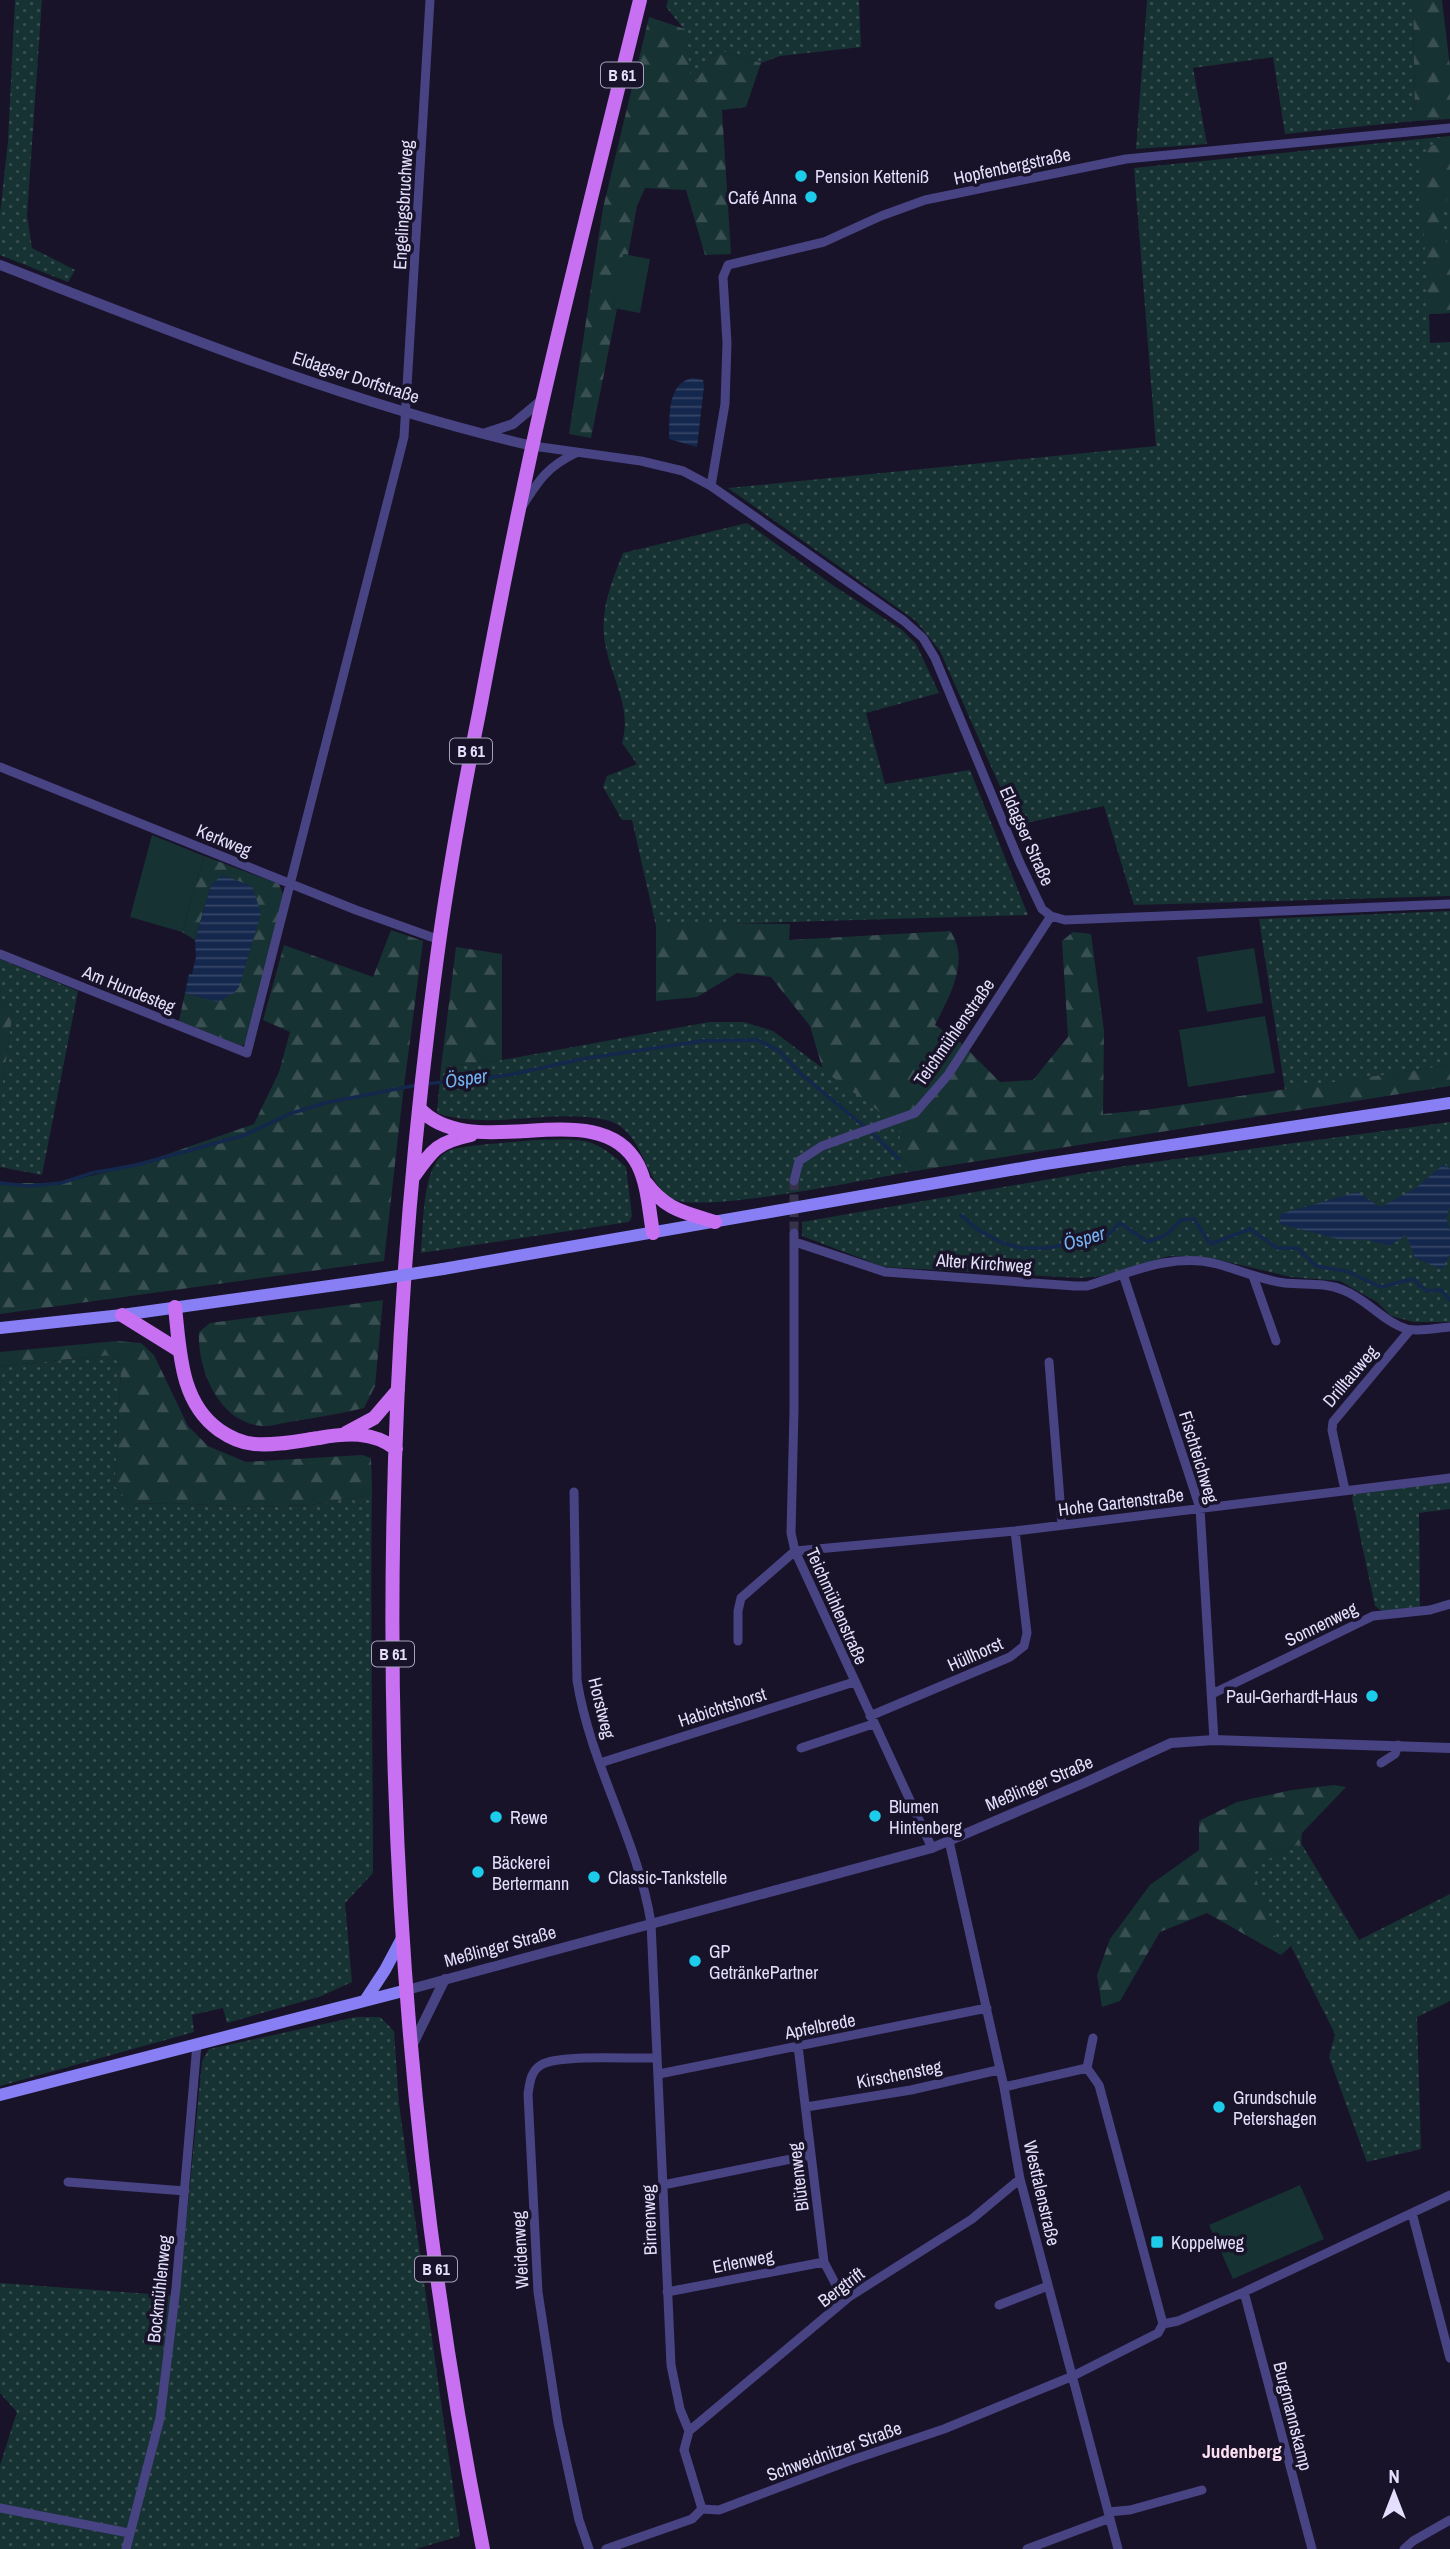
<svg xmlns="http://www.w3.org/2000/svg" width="1450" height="2549" font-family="'Archivo Narrow',sans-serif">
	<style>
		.grass { fill: url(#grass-dots) }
		.forest { fill: url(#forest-firs) }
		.pitch { fill: #173233 }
		.water { fill: url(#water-rules) }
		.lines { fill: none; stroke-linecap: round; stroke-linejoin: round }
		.stream { stroke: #14274c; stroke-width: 3.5 }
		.minor-tunnel { stroke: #363249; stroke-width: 9; stroke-dasharray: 9 4.5; stroke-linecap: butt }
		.minor { stroke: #484383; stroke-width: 9 }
		.tertiary { stroke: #484383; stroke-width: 10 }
		.secondary { stroke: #877ff3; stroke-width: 12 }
		.primary { stroke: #c770f1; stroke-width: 14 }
		.secondary-bridge { stroke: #877ff3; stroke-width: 12 }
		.poi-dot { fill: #1dccea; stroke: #181329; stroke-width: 2.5 }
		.labels { text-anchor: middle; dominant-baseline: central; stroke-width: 7; stroke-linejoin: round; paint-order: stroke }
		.shield { fill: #181329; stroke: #a6a2bd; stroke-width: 2 }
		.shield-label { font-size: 16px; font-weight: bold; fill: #e3dffc }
		.street-label { font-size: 18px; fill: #e3dffc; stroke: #181329 }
		.poi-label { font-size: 18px; fill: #e3dffc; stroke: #181329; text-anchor: start }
		.water-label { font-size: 19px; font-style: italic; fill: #76b3f2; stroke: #181329 }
		.neighbourhood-label { font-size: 19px; font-weight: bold; fill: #fce0f1; stroke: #181329 }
	</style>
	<defs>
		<pattern id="grass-dots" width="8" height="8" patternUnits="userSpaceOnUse" patternTransform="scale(1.75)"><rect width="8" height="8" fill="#173233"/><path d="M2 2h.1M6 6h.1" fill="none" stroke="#394f51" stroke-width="1.8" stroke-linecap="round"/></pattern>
		<pattern id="forest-firs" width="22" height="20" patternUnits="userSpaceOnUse" patternTransform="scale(1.75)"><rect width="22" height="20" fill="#173233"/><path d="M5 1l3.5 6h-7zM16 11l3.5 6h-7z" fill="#394f51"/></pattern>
		<pattern id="water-rules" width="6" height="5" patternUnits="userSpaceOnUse" patternTransform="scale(1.75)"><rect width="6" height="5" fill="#14274c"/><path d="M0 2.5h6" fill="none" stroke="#364667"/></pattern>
	</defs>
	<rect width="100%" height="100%" fill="#181329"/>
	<path class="grass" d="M15 0H42L27 215 32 248 75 270 68 282 0 255V214L8 141Z
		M668 0H859L861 47 780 56 761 63 718 50 692 87 684 29 666 7Z
		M1147 0H1413L1415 121 1285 134 1273 57 1193 68 1207 144 1136 149Z
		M1450 136V313L1429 314 1430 343 1450 342V896L1134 905 1104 806 1017 825 940 651 916 621 728 488 1156 446 1134 168Z
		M747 523 834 586 902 630 916 644 939 693 866 713 885 784 970 770 1028 915 656 926 632 820H622L603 787 607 776 637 764 622 743C632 708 613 682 606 648 598 613 611 584 623 553Z
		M1450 911V1065L1285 1090 1259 919Z
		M0 959 78 991 42 1175 0 1167V1088L2 1087 13 1011 0 999Z
		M709 1022H744L773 1031 900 1126 901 1155 915 1171C873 1178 703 1214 673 1199 643 1183 645 1129 606 1120 551 1108 490 1131 437 1113L441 1067 502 1060Z
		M1450 1122V1322H1414L1391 1316 1377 1302 1340 1281 1291 1277 1211 1258 1169 1256 1103 1276 1080 1278 884 1267 802 1236V1222L1125 1166Z
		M535 1140C582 1140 590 1134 626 1167L632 1216 629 1222 421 1253C424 1226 421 1164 448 1151 460 1145 518 1142 535 1140Z
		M112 1355 121 1366 115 1486 130 1504 170 1503 257 1507 310 1505 364 1496 372 1486C370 1615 373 1744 373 1873L345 1903 352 1982 319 1997 227 2023 223 2008 192 2015 194 2032 0 2086V1366Z
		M1450 1482V1509L1419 1513 1420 1607 1382 1611 1375 1606 1352 1498 1354 1493Z
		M1301 1843 1359 1940 1450 1894V2001L1417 2017 1421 2149 1367 2162 1329 2057 1335 2034 1291 1946 1281 1955 1251 1867Z
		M356 2017H380L394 2031 399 2104 409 2176 460 2536 416 2549H0V2465L17 2412 0 2393V2283L179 2296 202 2061 209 2049Z"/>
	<path class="forest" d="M1413 0H1442L1450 67V119L1415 121Z
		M649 17 685 29 692 86 718 50 761 63 746 107 722 110 731 254 705 255 686 190 645 188 637 206 628 255 624 254 613 308 617 309 591 438 569 434 603 208Z
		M1450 140V184L1444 211V231L1450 258V313L1429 314 1419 158 1431 146Z
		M204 856 279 884 284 897 246 1042 242 1046 179 1021 185 993 204 998 211 885 195 940 182 932Z
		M710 923 790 924 789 940 950 931C971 960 949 997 935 1025L960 1042 1000 1082 1033 1080 1068 1037 1062 941 1073 932 1091 934 1104 1031 1103 1114 1145 1110 1450 1065V1086L915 1171 901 1155 899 1126 823 1070 810 1026 771 977 737 973 697 997 656 1001V926Z
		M391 930 423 941 402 1102 384 1261 0 1314V1183H61L136 1165 254 1124 279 1072 290 1032 263 1020 284 945 373 977Z
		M456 947 502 954V1060L441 1067Z
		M0 999 13 1011 2 1088H0Z
		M383 1300 375 1386 364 1408C339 1414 314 1418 289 1422 281 1423 270 1427 262 1426 219 1423 197 1369 199 1332L210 1323Z
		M117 1341 141 1343 154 1355 188 1426 208 1446 246 1462 362 1455 371 1458 372 1486 364 1496 310 1505 257 1507 170 1503 130 1504 115 1486 121 1366 112 1355 0 1366V1352Z
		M1334 1785 1346 1787 1302 1833 1301 1843 1252 1867 1281 1955 1207 1913 1160 1932 1120 2001 1102 2007 1097 1975 1110 1939 1150 1885 1199 1850V1821L1237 1802 1292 1790Z"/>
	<path class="pitch" d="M623 254 650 259 640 313 613 308Z
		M152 835 204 856 182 932 130 917Z
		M1254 948 1263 1003 1207 1012 1197 957Z
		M1265 1016 1275 1073 1188 1087 1179 1030Z
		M1300 2185 1324 2239 1233 2279 1209 2225Z"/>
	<path class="water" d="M692 378 703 380 704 386 697 447 669 439C670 418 666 384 692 378Z
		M222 875 252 886 261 913 239 987 233 994 217 1002 185 993 189 974H192L196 957 195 940 211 885Z
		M1444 1164 1450 1169V1207L1446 1217 1450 1231V1254L1442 1269 1415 1258 1406 1235 1390 1246 1368 1240 1338 1239 1280 1224V1214L1357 1192 1380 1207 1416 1188Z"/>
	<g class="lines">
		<path class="stream" d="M425 1084 509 1075 582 1059 702 1041 758 1040 779 1051 801 1074 871 1132 899 1159
			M0 1183 28 1186 61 1183 92 1173 136 1165 245 1135 289 1114 325 1103 417 1085
			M961 1215 977 1229 1000 1242 1020 1248H1047L1107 1236 1120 1223 1148 1242 1166 1235 1181 1220 1194 1219 1210 1244 1250 1229 1277 1248H1297L1316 1266 1349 1272 1380 1287 1413 1279 1427 1291 1441 1290 1450 1300"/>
		<path class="minor-tunnel" d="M794 1181V1233"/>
		<path class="minor" d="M533 446 641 461 683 471 711 486 904 621 923 638 935 658 1020 863 1042 909 1051 916 1065 920 1450 904
			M711 486 725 404 727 343 723 277 728 265 824 242 881 216 925 200 1126 159 1450 128
			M523 505C539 480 548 466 576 453
			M0 767 356 910 437 939
			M0 954 247 1053 404 437 430 0
			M794 1181 799 1161 822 1146 915 1113 948 1075 1051 916
			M794 1233V1411L791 1533 795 1551 932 1848
			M795 1242 885 1272 1075 1286H1087C1129 1273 1173 1252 1217 1264 1240 1270 1261 1280 1285 1283 1305 1285 1324 1282 1343 1290 1367 1299 1383 1322 1407 1329 1419 1332 1437 1328 1450 1327
			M1123 1274 1200 1508 1214 1740
			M1253 1276 1276 1341
			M1049 1362 1062 1525
			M1345 1490 1332 1430 1333 1422 1410 1330
			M574 1492 577 1680C590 1764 638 1840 651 1923L671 2365 680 2409 689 2431 684 2450 702 2509
			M795 1551 1015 1531 1450 1478
			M738 1641V1611L741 1598 795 1551
			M1212 1694 1373 1616 1430 1610 1450 1604
			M870 1716 1010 1657 1024 1646 1027 1633 1015 1531
			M801 1748 873 1724
			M600 1763 854 1682
			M1381 1763 1395 1754 1398 1745
			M949 1841 1004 2087 1020 2179 1118 2549
			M1093 2038 1087 2068 1099 2085 1163 2324
			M798 2046 824 2262 836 2285 849 2297
			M659 2074 987 2008
			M1004 2087 1087 2068
			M806 2107 911 2090 998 2070
			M68 2182 185 2191
			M663 2185 811 2155
			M1412 2213 1450 2358
			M667 2292 824 2262
			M1244 2292 1312 2549
			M999 2305 1048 2286
			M689 2431 849 2297 972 2219 1020 2179
			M0 2508 129 2533
			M1108 2512 1130 2510 1202 2490
			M126 2549 160 2418 176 2288 197 2044
			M589 2549 579 2520 558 2423 538 2292 528 2094C530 2083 530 2072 541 2065 558 2054 633 2059 657 2058
			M606 2549 692 2519 702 2509 719 2510 849 2461 944 2429 1073 2376 1158 2333 1163 2324 1178 2321 1244 2292 1450 2195
			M1027 2549 1110 2518
			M1404 2549 1413 2541 1450 2520"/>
		<path class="tertiary" d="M0 265C175 333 350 404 533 446
			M486 433 513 424 543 399
			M407 1990 932 1848 1084 1783 1171 1743 1214 1740 1450 1748
			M412 2046 445 1979"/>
		<path class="secondary" d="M443 1269 1045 1164 1450 1103
			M0 1328 122 1315 372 1280
			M366 1999 385 1970 401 1940
			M0 2095 407 1990"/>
		<path class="primary" d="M419 1108C472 1167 599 1090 638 1165 648 1185 649 1211 653 1233
			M414 1176C433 1149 438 1142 471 1135
			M646 1183C666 1210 684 1212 715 1222
			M175 1307C180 1352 180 1402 219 1430 229 1437 242 1443 254 1444 275 1446 298 1441 319 1438 346 1433 373 1431 396 1449
			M122 1315 180 1351
			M346 1433 374 1418 398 1390
			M483 2549C378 2024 366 1480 438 950 449 869 464 788 480 708 499 606 519 504 542 403 573 268 607 134 640 0"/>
		<path class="secondary-bridge" d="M372 1280 443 1269"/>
	</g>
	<g class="poi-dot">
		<circle cx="801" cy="176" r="7"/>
		<circle cx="811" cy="197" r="7"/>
		<circle cx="1372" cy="1696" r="7"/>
		<circle cx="875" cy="1816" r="7"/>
		<circle cx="496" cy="1817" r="7"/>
		<circle cx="478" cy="1872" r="7"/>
		<circle cx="594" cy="1877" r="7"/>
		<circle cx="695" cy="1961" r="7"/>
		<circle cx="1219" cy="2107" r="7"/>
		<rect x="1150" y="2235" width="14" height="14" rx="3.5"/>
	</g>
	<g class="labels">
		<g class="shield">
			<rect x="601" y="62.5" width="42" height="25" rx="5"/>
			<rect x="450" y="738.5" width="42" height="25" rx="5"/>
			<rect x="372" y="1641.5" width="42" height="25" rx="5"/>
			<rect x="415" y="2256.5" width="42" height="25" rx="5"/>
		</g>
		<g class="shield-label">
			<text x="622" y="75">B 61</text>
			<text x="471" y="751">B 61</text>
			<text x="393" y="1654">B 61</text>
			<text x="436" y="2269">B 61</text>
		</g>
		<g class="street-label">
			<text transform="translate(1012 166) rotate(-12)">Hopfenbergstraße</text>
			<text transform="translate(403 205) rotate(-87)">Engelingsbruchweg</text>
			<text transform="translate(356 377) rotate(18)">Eldagser Dorfstraße</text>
			<text transform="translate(1027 836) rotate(66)">Eldagser Straße</text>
			<text transform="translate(224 840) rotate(22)">Kerkweg</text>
			<text transform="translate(129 989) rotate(22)">Am Hundesteg</text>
			<text transform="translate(954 1032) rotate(-55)">Teichmühlenstraße</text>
			<text transform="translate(984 1263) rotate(4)">Alter Kirchweg</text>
			<text transform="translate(1350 1376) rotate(-50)">Drilltauweg</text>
			<text transform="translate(1199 1457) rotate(73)">Fischteichweg</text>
			<text transform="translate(1121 1502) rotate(-7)">Hohe Gartenstraße</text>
			<text transform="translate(837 1606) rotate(66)">Teichmühlenstraße</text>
			<text transform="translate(1321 1624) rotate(-26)">Sonnenweg</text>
			<text transform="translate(975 1654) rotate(-24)">Hüllhorst</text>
			<text transform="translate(722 1707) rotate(-18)">Habichtshorst</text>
			<text transform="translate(602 1708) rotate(76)">Horstweg</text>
			<text transform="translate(1039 1783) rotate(-23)">Meßlinger Straße</text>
			<text transform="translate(500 1946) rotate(-15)">Meßlinger Straße</text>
			<text transform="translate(820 2026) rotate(-11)">Apfelbrede</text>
			<text transform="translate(899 2074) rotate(-11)">Kirschensteg</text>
			<text transform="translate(798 2177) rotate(-97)">Blütenweg</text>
			<text transform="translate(1042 2193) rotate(77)">Westfalenstraße</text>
			<text transform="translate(649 2220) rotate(-92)">Birnenweg</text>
			<text transform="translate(520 2250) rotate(-93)">Weidenweg</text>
			<text transform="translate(743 2261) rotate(-11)">Erlenweg</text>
			<text transform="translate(841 2287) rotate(-37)">Bergtrift</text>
			<text transform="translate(159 2289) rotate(-84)">Bockmühlenweg</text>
			<text transform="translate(1293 2416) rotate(76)">Burgmannskamp</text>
			<text transform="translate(834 2451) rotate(-20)">Schweidnitzer Straße</text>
		</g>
		<g class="poi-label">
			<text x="815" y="176">Pension Ketteniß</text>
			<text x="797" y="197" text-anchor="end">Café Anna</text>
			<text x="1358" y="1696" text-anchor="end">Paul-Gerhardt-Haus</text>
			<text x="889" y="1806">Blumen<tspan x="889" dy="21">Hintenberg</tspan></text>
			<text x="510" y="1817">Rewe</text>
			<text x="492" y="1862">Bäckerei<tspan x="492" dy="21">Bertermann</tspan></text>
			<text x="608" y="1877">Classic-Tankstelle</text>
			<text x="709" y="1951">GP<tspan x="709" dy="21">GetränkePartner</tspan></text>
			<text x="1233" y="2097">Grundschule<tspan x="1233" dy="21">Petershagen</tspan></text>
			<text x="1171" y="2242">Koppelweg</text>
		</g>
		<g class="water-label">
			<text transform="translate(466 1078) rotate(-8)">Ösper</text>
			<text transform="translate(1084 1238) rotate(-16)">Ösper</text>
		</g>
		<g class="neighbourhood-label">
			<text x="1242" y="2451">Judenberg</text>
		</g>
	</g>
	<g transform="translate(1394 2493)" stroke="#181329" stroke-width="5" paint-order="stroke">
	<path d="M0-5L12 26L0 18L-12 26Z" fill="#e3dffc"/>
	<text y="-10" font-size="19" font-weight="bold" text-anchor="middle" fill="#e3dffc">N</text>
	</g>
</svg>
